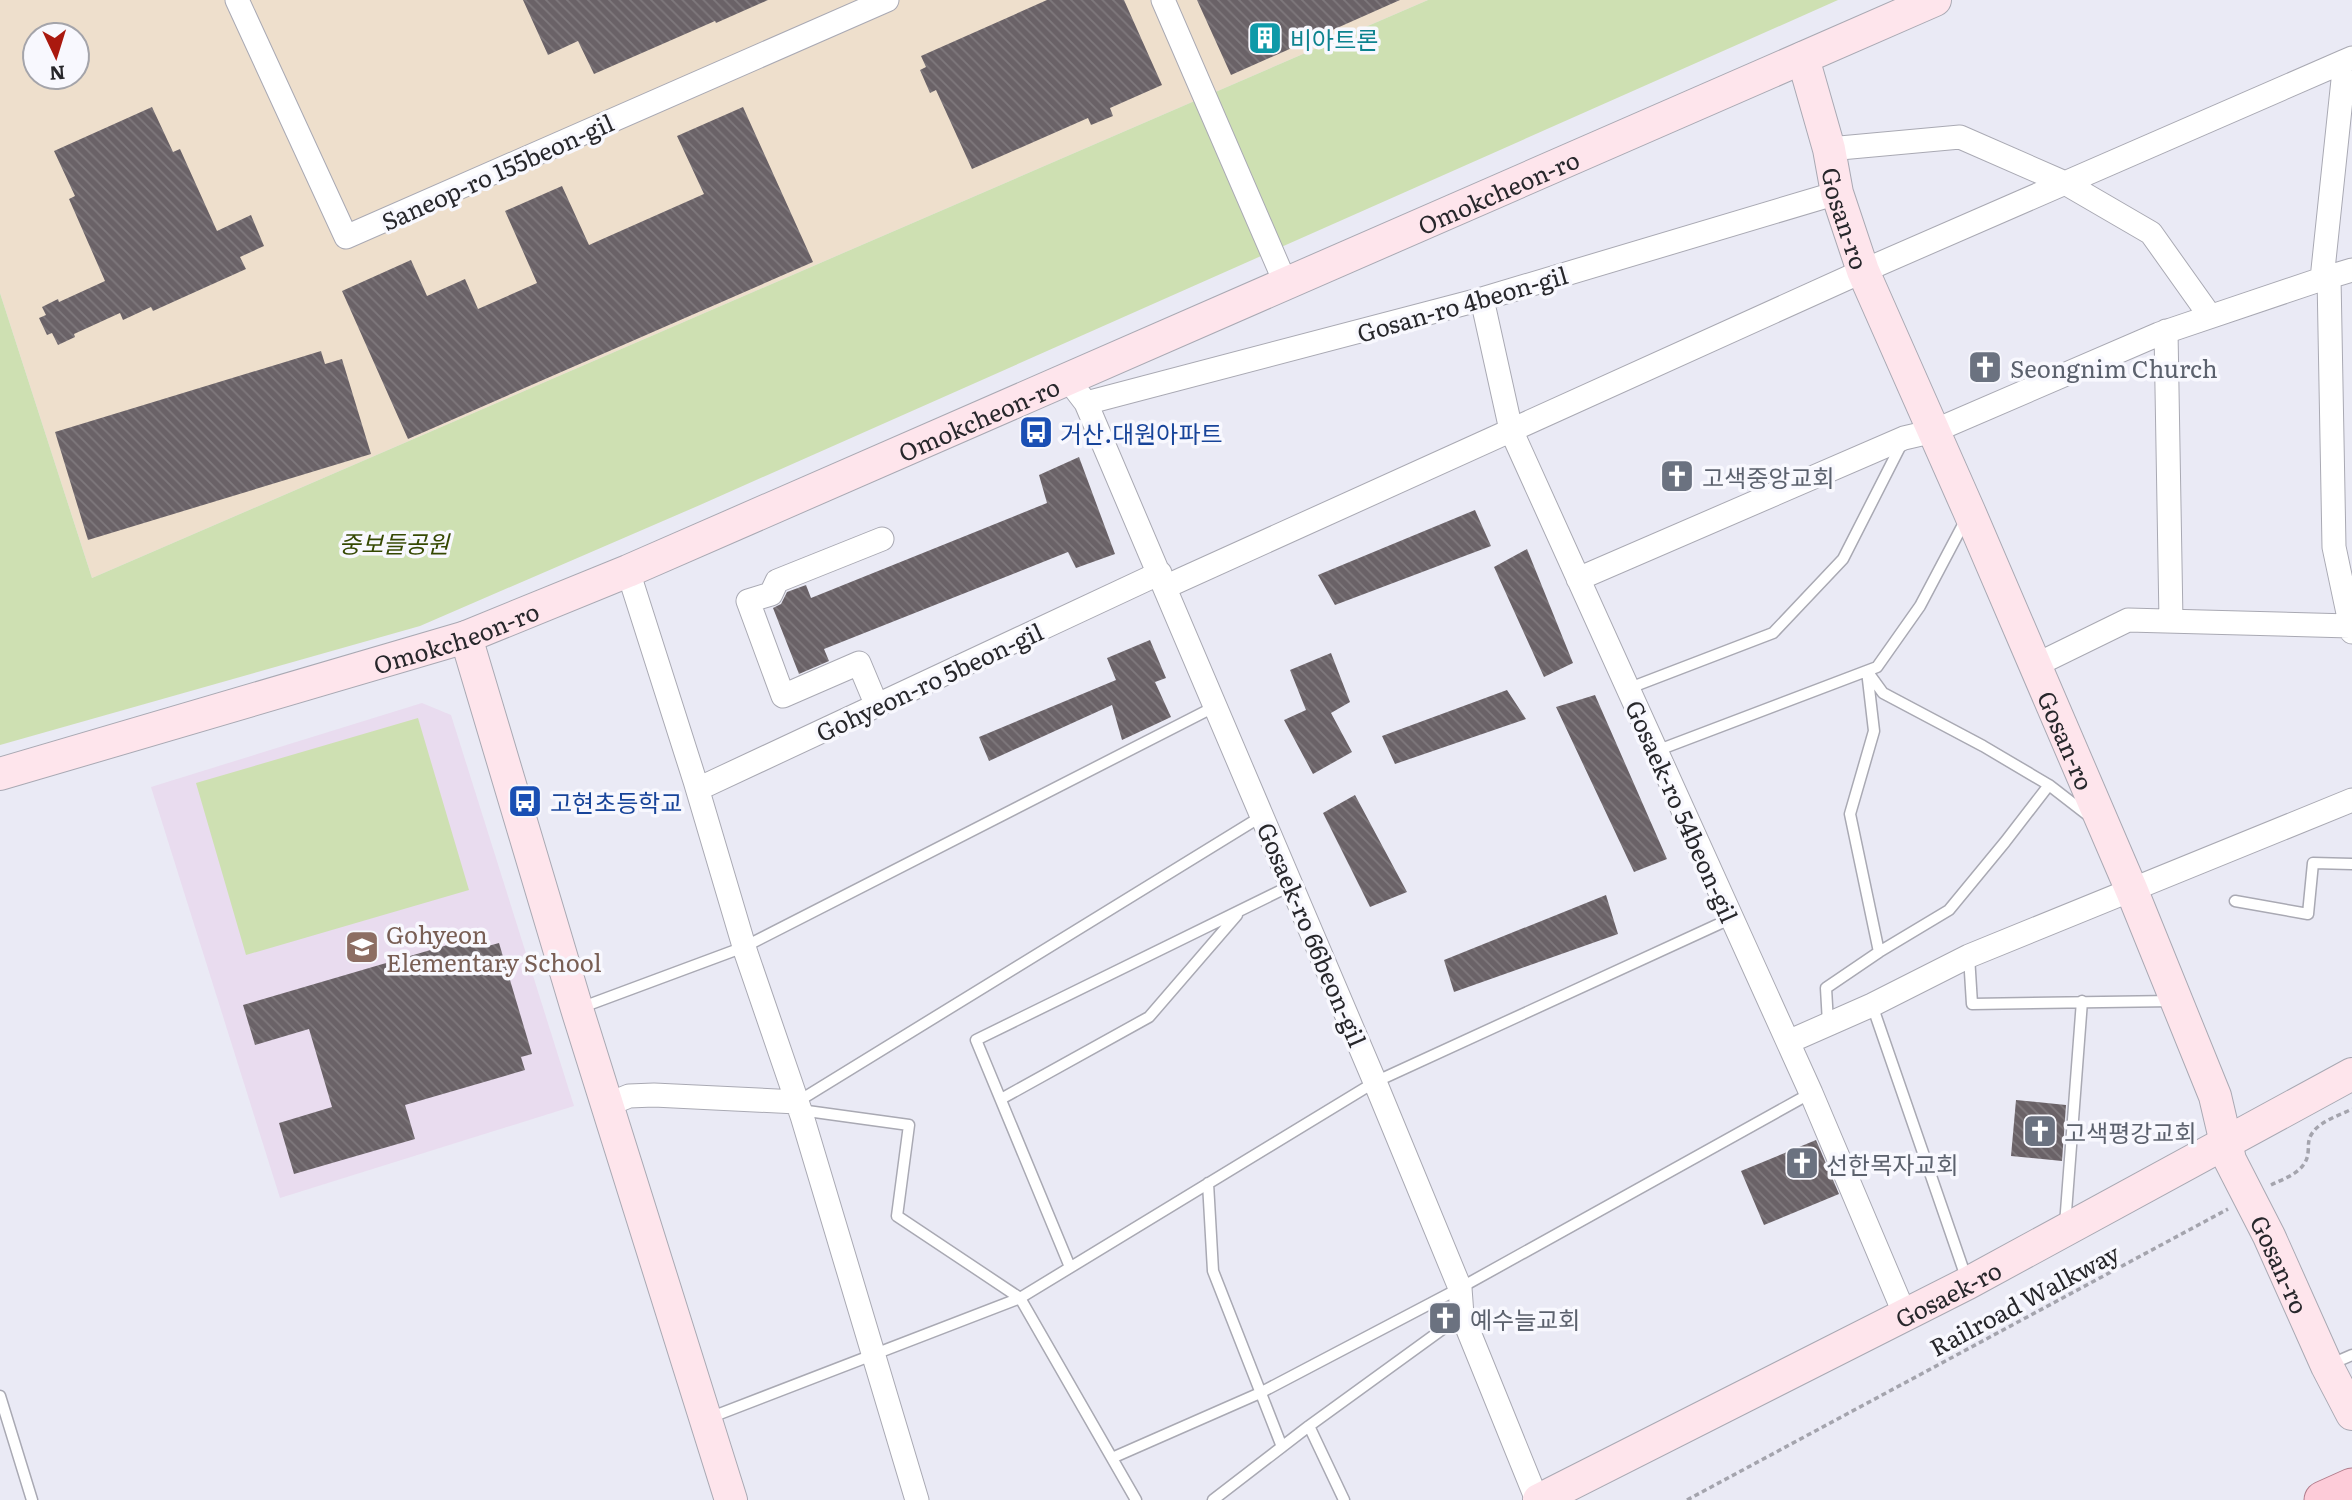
<svg xmlns="http://www.w3.org/2000/svg" width="2352" height="1500" font-family="Literata,'Noto Sans KR',serif">
	<style>
		.industrial { fill: #eedfcc; fill-rule: evenodd }
		.education { fill: #e9dcef }
		.green { fill: #cee0b2 }
		.building { fill: url(#building-back-hatch) }
		.lines { fill: none; stroke-linecap: round; stroke-linejoin: round }
		.lane-casing { stroke: #a9a9b3; stroke-width: 13 }
		.street-casing { stroke: #a9a9b3; stroke-width: 25 }
		.secondary-casing { stroke: #a9a9b3; stroke-width: 34 }
		.primary-casing { stroke: #b17c8b; stroke-width: 39 }
		.path { stroke: #a4a4ad; stroke-width: 3.5; stroke-dasharray: 5 3.5; stroke-linecap: butt }
		.lane { stroke: #fff; stroke-width: 10 }
		.street { stroke: #fff; stroke-width: 23 }
		.secondary { stroke: #fee5ec; stroke-width: 32 }
		.primary { stroke: #fdcbd8; stroke-width: 37 }
		.labels { text-anchor: middle; dominant-baseline: central; stroke-width: 7; stroke-linejoin: round; paint-order: stroke }
		.culture-label { font-size: 24px; fill: #0d838f; stroke: #f8f8fe; text-anchor: start }
		.street-label { font-size: 24px; fill: #27272b; stroke: #f8f8fe }
		.worship-label { font-size: 24px; fill: #5b616d; stroke: #f8f8fe; text-anchor: start }
		.transit-label { font-size: 24px; fill: #164399; stroke: #f8f8fe; text-anchor: start }
		.park-label { font-size: 24px; font-style: italic; fill: #354802; stroke: #f8f8fe }
		.education-label { font-size: 24px; fill: #785e54; stroke: #f8f8fe; text-anchor: start }
	</style>
	<defs>
		<pattern id="building-back-hatch" width="6" height="6" patternUnits="userSpaceOnUse" patternTransform="scale(1.75)"><rect width="6" height="6" fill="#6a6267"/><path d="M-1 5l2 2M0 0l6 6M5-1l2 2" fill="none" stroke="#7f797d"/></pattern>
	</defs>
	<rect width="100%" height="100%" fill="#eaeaf5"/>
	<path class="industrial" d="M0 0H1428L92 578 0 293ZM35 35H77V77H35Z"/>
	<path class="education" d="M422 703 451 715 574 1106 280 1198 151 787Z"/>
	<path class="green" d="M1428 0H1838L700 505 420 626 0 745V293L92 578Z
		M418 718 469 890 246 955 196 783Z"/>
	<path class="building" d="M523 0H768L716 23 715 21 594 74 578 41 548 55Z
		M1047 0H1124L1162 85 1110 108 1113 116 1091 125 1088 118 972 169 936 90 930 93 920 70 926 67 921 56Z
		M1197 0H1400L1231 75Z
		M152 107 173 152 180 149 217 231 251 215 264 246 240 257 246 269 153 311 151 307 123 320 120 313 74 334 75 337 58 345 52 333 47 335 39 318 46 315 42 307 58 299 59 302 105 281 69 199 75 196 54 151Z
		M743 107 813 262 408 439 342 291 411 260 427 296 465 279 478 309 537 283 505 211 562 186 589 245 704 194 677 136Z
		M321 351 325 364 342 359 371 454 88 540 55 432Z
		M1079 457 1115 554 1076 568 1068 552 824 649 829 661 799 674 773 608 781 604 787 592 806 585 811 598 1047 503 1039 475Z
		M1475 510 1491 546 1335 605 1318 575Z
		M1527 549 1573 663 1544 677 1494 567Z
		M1150 640 1166 678 1155 682 1171 717 1122 740 1112 705 989 761 979 737 1116 680 1107 658Z
		M1331 653 1350 702 1331 713 1352 752 1313 774 1284 720 1306 710 1290 670Z
		M1507 690 1526 719 1395 764 1382 736Z
		M1595 695 1667 859 1634 872 1556 707Z
		M1355 795 1407 892 1370 907 1323 813Z
		M1606 895 1618 934 1454 992 1444 960Z
		M485 934 488 946 499 943 532 1054 521 1057 525 1070 405 1105 415 1139 294 1174 279 1123 332 1107 309 1029 255 1045 243 1005Z
		M2016 1100 2066 1105 2062 1161 2011 1156Z
		M1816 1140 1839 1194 1764 1225 1741 1171Z"/>
	<g class="lines">
		<g class="lane-casing">
			<path id="lane" d="M1867 671 1874 731 1850 814 1879 952 1949 910 2005 842 2049 785
				M1867 671 1883 693 1983 746 2049 785 2089 816
				M1627 689 1773 633 1843 559 1902 443
				M1656 751 1877 667 1920 606 1967 517
				M2235 901 2308 914 2313 863 2352 864
				M1969 956 1972 1004 2174 1001
				M1872 1005 1967 1280
				M580 1008 744 947 1216 706
				M1828 1023 1826 988 1879 952
				M1001 1099 1149 1017 1237 915
				M797 1102 1262 816
				M800 1110 909 1125 897 1216 1020 1298 1136 1500
				M1208 1183 1213 1271 1282 1447
				M2065 1225 2082 1001
				M1070 1267 976 1040 1292 885
				M2329 1365 2352 1355
				M0 1396 32 1500
				M709 1418 1020 1298 1375 1082 1732 918
				M1309 1426 1344 1500
				M1112 1458 1260 1393 1460 1288 1811 1093
				M1213 1500 1309 1426 1462 1315"/>
		</g>
		<g class="street-casing">
			<path id="street" d="M237 0 346 237 887 0
				M1163 0 1285 282
				M2352 58 2345 61 2322 279 2352 270
				M1829 149 1960 137 2065 183 2151 233 2210 316
				M2329 277 2334 547 2352 632
				M1482 299 1511 430 1811 1093 1905 1315
				M2166 331 2171 621
				M1066 377 1086 403 1375 1082 1460 1288 1462 1315 1537 1500
				M1086 403 1482 299 1837 193
				M628 571 695 781 746 953 802 1116 917 1500
				M1578 579 1904 438 1934 431 2159 334 2322 279
				M1165 587 1863 271 2345 61
				M2036 665 2128 620 2350 626
				M877 706 859 663 783 696 748 601 771 594 777 581 882 539
				M698 789 1160 573
				M1788 1042 1872 1005 1969 956 2352 800
				M607 1105 629 1096 654 1095 797 1102"/>
		</g>
		<g class="secondary-casing">
			<g id="secondary">
				<path id="s1" d="M1803 58 1829 149 1837 193 1863 271 1969 511 2132 891 2215 1096 2230 1160 2269 1236 2327 1366 2352 1414"/>
				<path d="M466 637 577 1009 731 1500"/>
				<path id="s2" d="M0 774 466 637 628 571 1935 0"/>
				<path id="s3" d="M1539 1500 1968 1283 2352 1074"/>
			</g>
		</g>
		<g class="primary-casing">
			<path id="primary" d="M2323 1500 2352 1487"/>
		</g>
		<path class="path" d="M2271 1185C2285 1178 2306 1172 2308 1153 2309 1145 2307 1140 2313 1132 2321 1121 2340 1115 2352 1109
			M1687 1500 2228 1209"/>
		<use href="#lane" class="lane"/>
		<use href="#street" class="street"/>
		<use href="#secondary" class="secondary"/>
		<use href="#primary" class="primary"/>
	</g>
	<defs>
		<g id="building-square" transform="scale(1.75)"><rect x="-9" y="-9" width="18" height="18" rx="4" fill="#0f9aa8" stroke="#f8f8fe"/><path d="M-4-6H4V6H1V3H-1V6H-4ZM-2.5-4.3h1.7v1.8h-1.7ZM.8-4.3h1.7v1.8H.8ZM-2.5-1h1.7V.8h-1.7ZM.8-1h1.7V.8H.8Z" fill="#fff"/></g>
		<g id="church-square" transform="scale(1.75)"><rect x="-9" y="-9" width="18" height="18" rx="4" fill="#6b7280" stroke="#f8f8fe"/><path d="M-1.2-6h2.4v3.5h3.3v2.4h-3.3V6h-2.4V-.1h-3.3v-2.4h3.3Z" fill="#fff"/></g>
		<g id="bus-square" transform="scale(1.75)"><rect x="-9" y="-9" width="18" height="18" rx="4" fill="#1a4fb4" stroke="#f8f8fe"/><path d="M-5-6H5V4H4V6H2V4H-2V6H-4V4H-5ZM-3.5-4V0h7V-4ZM-3.5 1.2v1.5H-2V1.2ZM2 1.2v1.5H3.5V1.2Z" fill="#fff"/></g>
		<g id="school-square" transform="scale(1.75)"><rect x="-9" y="-9" width="18" height="18" rx="4" fill="#8d6e63" stroke="#f8f8fe"/><path d="M0-5L7-2L0 1L-7-2ZM-4 1L0 2.5L4 1V4Q0 6-4 4Z" fill="#fff"/></g>
	</defs>
	<g fill-rule="evenodd">
		<use href="#building-square" x="1265" y="38"/>
		<use href="#church-square" x="1985" y="367"/>
		<use href="#bus-square" x="1036" y="432"/>
		<use href="#church-square" x="1677" y="476"/>
		<use href="#bus-square" x="525" y="801"/>
		<use href="#school-square" x="362" y="947"/>
		<use href="#church-square" x="2040" y="1131"/>
		<use href="#church-square" x="1802" y="1163"/>
		<use href="#church-square" x="1445" y="1318"/>
	</g>
	<g class="labels">
		<g class="culture-label">
			<text x="1290" y="38">비아트론</text>
		</g>
		<g class="street-label">
			<text transform="translate(497 171) rotate(-24)">Saneop-ro 155beon-gil</text>
			<text stroke="none"><textPath href="#s2" startOffset="1610">Omokcheon-ro</textPath></text>
			<text stroke="none"><textPath href="#s1" startOffset="166">Gosan-ro</textPath></text>
			<text transform="translate(1462 303) rotate(-16)">Gosan-ro 4beon-gil</text>
			<text stroke="none"><textPath href="#s2" startOffset="1043">Omokcheon-ro</textPath></text>
			<text stroke="none"><textPath href="#s2" startOffset="476">Omokcheon-ro</textPath></text>
			<text transform="translate(929 681) rotate(-25)">Gohyeon-ro 5beon-gil</text>
			<text stroke="none"><textPath href="#s1" startOffset="733">Gosan-ro</textPath></text>
			<text transform="translate(1683 811) rotate(66)">Gosaek-ro 54beon-gil</text>
			<text transform="translate(1313 934) rotate(67)">Gosaek-ro 66beon-gil</text>
			<text stroke="none"><textPath href="#s1" startOffset="1300">Gosan-ro</textPath></text>
			<text stroke="none"><textPath href="#s3" startOffset="458">Gosaek-ro</textPath></text>
			<text transform="translate(2024 1299) rotate(-28)">Railroad Walkway</text>
		</g>
		<g class="worship-label">
			<text x="2010" y="367">Seongnim Church</text>
			<text x="1702" y="476">고색중앙교회</text>
			<text x="2064" y="1131">고색평강교회</text>
			<text x="1826" y="1163">선한목자교회</text>
			<text x="1470" y="1318">예수늘교회</text>
		</g>
		<g class="transit-label">
			<text x="1060" y="432">거산.대원아파트</text>
			<text x="550" y="801">고현초등학교</text>
		</g>
		<g class="park-label">
			<text x="394" y="542">중보들공원</text>
		</g>
		<g class="education-label">
			<text x="386" y="933">Gohyeon<tspan x="386" dy="28">Elementary School</tspan></text>
		</g>
	</g>
	<g transform="translate(56 56) rotate(176)"><circle r="33" fill="#f8f8fe" stroke="#a4a4aa" stroke-width="2"/>
	<path d="M0-5L12 26L0 18L-12 26Z" fill="#aa190f"/>
	<text y="-10" font-size="19" font-weight="bold" text-anchor="middle" fill="#27272b">N</text>
	</g>
</svg>
